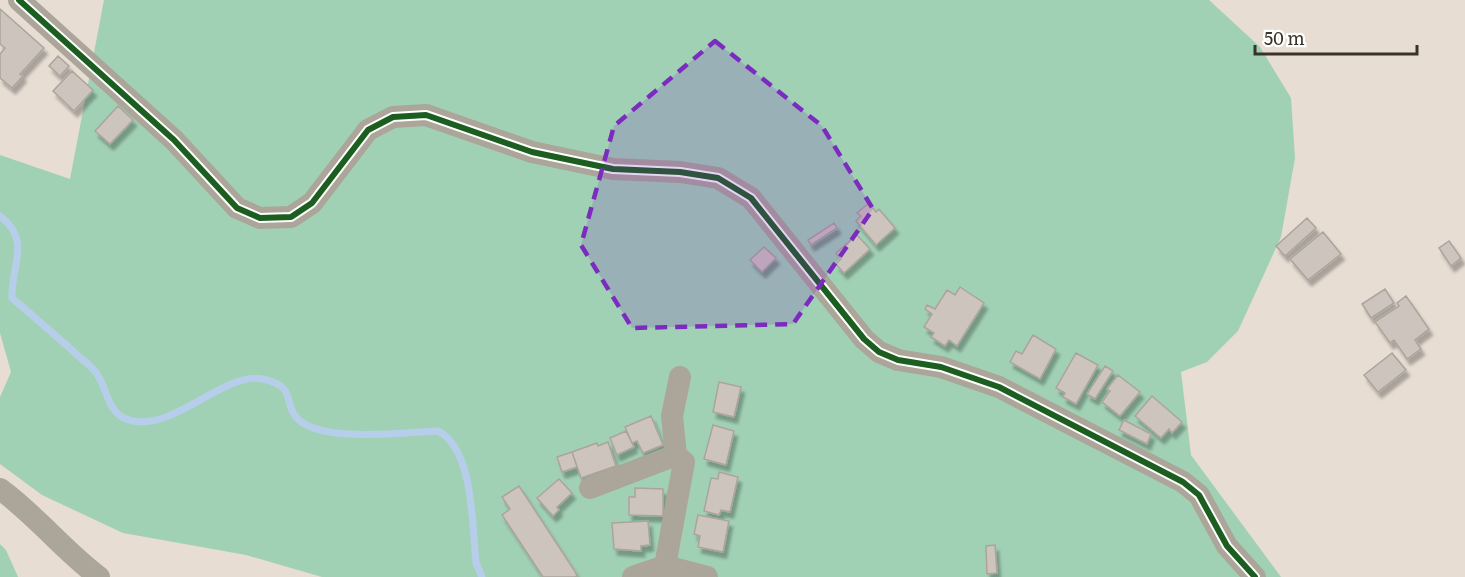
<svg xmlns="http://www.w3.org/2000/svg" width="1465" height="577" font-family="Literata,serif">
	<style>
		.green { fill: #a1d1b5 }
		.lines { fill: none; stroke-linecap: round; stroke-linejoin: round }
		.stream { stroke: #b7ceea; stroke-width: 7 }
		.building { fill: #cdc5bd; stroke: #aca49c; stroke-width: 1.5; filter: url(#shadow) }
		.street { stroke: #aca599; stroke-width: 22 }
		.cycleway-casing { stroke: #fff; stroke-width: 10 }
		.cycleway { stroke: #1b5e20; stroke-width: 6 }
		.marked { fill: #7b2cbf; fill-opacity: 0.2; stroke: #7b2cbf; stroke-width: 4.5; stroke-dasharray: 12 8; stroke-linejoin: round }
	</style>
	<defs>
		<filter id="shadow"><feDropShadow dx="3.5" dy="6" stdDeviation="1.5" flood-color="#0004"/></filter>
	</defs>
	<rect width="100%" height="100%" fill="#e7ddd2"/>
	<path class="green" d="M104 0H1209L1260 47 1291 98 1295 158 1281 237 1238 331 1207 362 1181 372 1191 455 1281 577H322L246 555 123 533 42 495 0 464V397L11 372 0 333V155L70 179Z
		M0 544 6 550 18 577H0Z"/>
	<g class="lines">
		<path class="stream" d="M0 216C32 241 11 264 12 298 33 316 54 334 74 352 81 359 92 366 97 374 107 389 108 412 126 419 171 436 224 370 263 379 297 387 283 401 296 417 318 444 406 432 438 431 474 449 472 526 476 563L482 577"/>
	</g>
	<path class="building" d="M0 9 44 48 20 74 23 76 12 88 0 78V54L5 48 0 44Z
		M58 56 69 66 60 76 49 66Z
		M72 71 93 90 74 111 53 91Z
		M118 106 133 120 110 144 95 131Z
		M869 203 876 212 879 209 895 228 876 245 856 221 861 216 857 213Z
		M1307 218 1316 228 1285 256 1276 246Z
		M834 223 837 228 811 245 808 240Z
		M1323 232 1341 254 1308 280 1290 259Z
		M857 235 870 249 844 273 836 264 841 259 836 253Z
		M1449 241 1461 258 1451 266 1439 248Z
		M764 247 776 258 762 272 750 260Z
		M960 287 984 303 957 346 949 340 945 346 931 337 934 333 924 327 932 314 925 309 927 305 935 309 947 290 955 295Z
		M1385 289 1394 303 1371 318 1362 304Z
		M1406 296 1429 329 1415 340 1421 349 1407 359 1394 340 1390 343 1375 322 1399 306 1397 303Z
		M1033 335 1056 349 1040 379 1010 362 1016 351 1022 354Z
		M1076 353 1098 365 1076 404 1063 397 1065 393 1056 388Z
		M1392 353 1406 370 1378 392 1364 375Z
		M1105 366 1113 371 1095 399 1087 394Z
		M1118 375 1140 392 1120 416 1102 402 1110 391 1107 389Z
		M719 382 741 387 734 417 713 412Z
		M1152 396 1182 422 1172 433 1169 429 1161 438 1135 416Z
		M651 416 663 445 643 453 637 441 632 443 625 427Z
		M1124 420 1151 434 1147 444 1119 430Z
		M713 425 734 431 726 465 704 459Z
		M626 431 634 447 617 455 610 438Z
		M608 442 616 466 581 478 572 452 597 443 598 446Z
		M572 452 577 467 562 472 557 457Z
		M719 472 738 477 730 512 721 510 719 515 704 511 711 478 718 479Z
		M559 479 572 493 557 507 559 510 553 516 537 498Z
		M519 486 574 570 577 576 575 577H543L502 515 510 509 502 497Z
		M635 488 663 489V516L629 515V497H635Z
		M698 515 729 521 723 552 698 547 700 536 694 534Z
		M648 521 650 545 641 546V551L614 549 612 523Z
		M995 545 997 573 987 574 986 546Z"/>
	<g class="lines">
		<path class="street" d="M19 0 174 140 237 208 260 218 291 217 312 203 368 130 393 117 426 115 532 152 613 169 680 172 718 178 751 198 864 339 879 352 898 360 941 367 999 387 1183 482 1199 495 1227 546 1255 577
			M590 488 676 455
			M0 489C37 516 64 551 99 577
			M665 566 684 462 676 455 672 416 680 377
			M633 577 665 566 707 577"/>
		<g class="cycleway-casing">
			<path id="cycleway" d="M19 0 174 140 237 208 260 218 291 217 312 203 368 130 393 117 426 115 532 152 613 169 680 172 718 178 751 198 864 339 879 352 898 360 941 367 999 387 1183 482 1199 495 1227 546 1255 577"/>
		</g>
		<use href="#cycleway" class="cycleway"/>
	</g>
	<path class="marked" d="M715 41 822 126 873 209 793 324 632 328 581 245 614 126Z"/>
	<path d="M1255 45v9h162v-9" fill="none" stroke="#3a332b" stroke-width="3"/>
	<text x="1264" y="45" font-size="18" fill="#3a332b" stroke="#ffffff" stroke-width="4.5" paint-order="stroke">50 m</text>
</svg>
